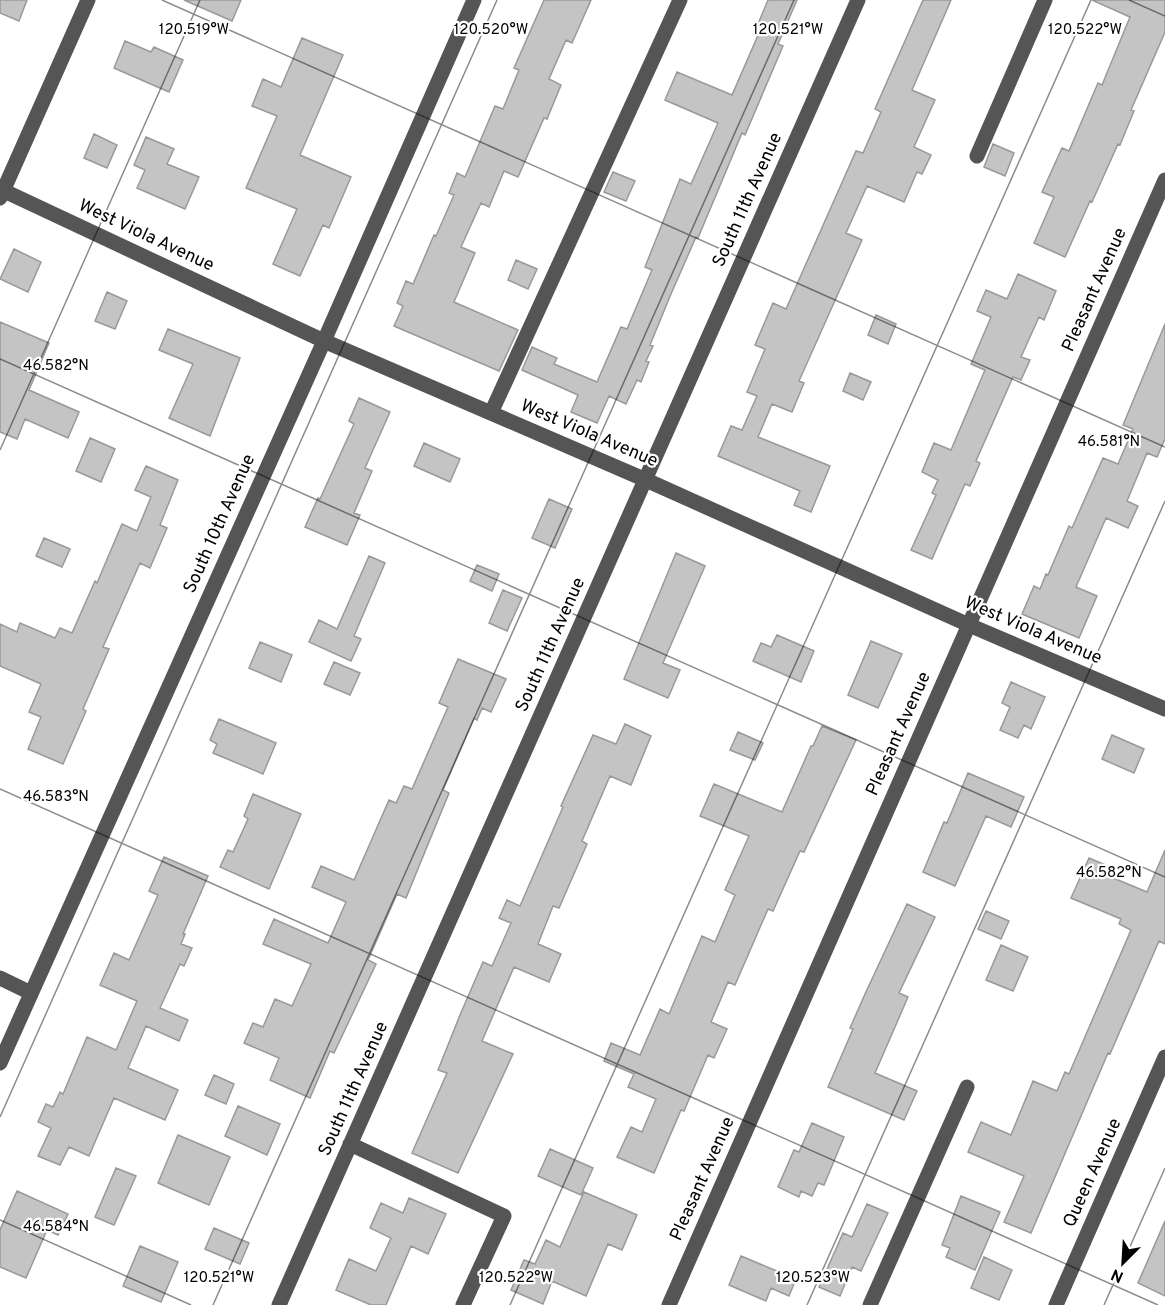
<svg xmlns="http://www.w3.org/2000/svg" width="1165" height="1305" font-family="Overpass,sans-serif">
	<style>
		.building { fill: #c4c4c4; stroke: #999; stroke-width: 1.5 }
		.lines { fill: none; stroke-linecap: round; stroke-linejoin: round }
		.minor { stroke: #555; stroke-width: 15 }
		.ticks { fill: none; stroke: #000; stroke-width: 1.5; stroke-opacity: 0.45 }
		.labels { text-anchor: middle; dominant-baseline: central; stroke-width: 4.5; stroke-linejoin: round; paint-order: stroke }
		.street-label { font-size: 18px; fill: #000; stroke: #fff }
		.ticks-label { font-size: 15px; text-anchor: middle; fill: #000; stroke: #fff; stroke-width: 4.5; stroke-linejoin: round; paint-order: stroke }
	</style>
	<rect width="100%" height="100%" fill="#fff"/>
	<path class="building" d="M0 0H27L19 21 0 13Z
		M184 0H241L232 21Z
		M544 0H591L572 43 566 40 549 79 561 85 547 119 544 118 518 177 504 171 489 207 481 203 461 247 475 253 454 302 518 330 499 371 394 326 403 306 397 303 406 281 413 284 434 235 436 236 454 195 449 193 457 173 465 177 495 106 503 109 519 70 514 68Z
		M768 0H797L778 44 783 46 745 135 742 133 698 238 696 237 671 294 650 345 653 346 646 361 649 362 641 382 637 380 626 404 609 396 597 423 571 412 578 395 522 370 532 347 557 358 554 364 597 382 621 327 627 329 652 270 645 267 680 179 691 184 718 123 665 100 677 72 732 95 762 26 758 24Z
		M923 0H951L912 90 935 100 914 147 931 155 922 174 917 172 904 202 867 186 846 233 862 240 799 381 804 383 792 412 772 404 758 437 830 466 811 512 794 505 800 491 718 456 731 426 742 430 757 396 747 392 765 349 755 345 773 303 786 309 856 151 863 153 881 112 875 109Z
		M1092 0H1165V32L1131 110 1134 111 1120 145 1118 144 1092 202 1090 201 1065 257 1034 243 1054 197 1042 192 1062 148 1069 151 1098 83 1102 85 1130 17Z
		M302 38 343 55 300 155 351 177 329 228 323 225 300 276 273 264 297 209 246 188 277 116 252 106 263 79 281 87Z
		M125 41 151 52 154 47 183 60 169 92 114 68Z
		M94 134 117 145 107 168 84 158Z
		M146 137 174 149 167 164 199 177 185 209 137 188 145 170 134 165Z
		M993 144 1014 153 1005 176 984 167Z
		M613 172 635 181 626 201 604 192Z
		M14 249 41 262 28 292 0 279Z
		M516 260 537 269 528 289 508 280Z
		M1018 274 1056 291 1044 320 1039 317 1021 357 1030 360 1021 380 1013 377 976 461 980 463 970 486 965 484 932 559 911 550 936 495 932 493 938 480 922 472 934 443 951 450 985 370 971 364 991 317 977 311 986 290 1007 299Z
		M107 292 127 301 115 329 95 321Z
		M876 315 896 324 888 344 868 335Z
		M0 322 49 343 29 390 79 412 68 438 25 419 17 439 0 432Z
		M1165 324V439L1157 457 1147 453 1127 501 1138 506 1128 528 1106 518 1076 587 1097 596 1079 638 1022 614 1034 586 1040 589 1046 574 1048 575 1069 526 1072 528 1103 458 1118 464 1133 429 1123 425Z
		M168 329 240 358 210 436 169 418 193 364 159 350Z
		M850 373 871 382 863 400 843 391Z
		M359 398 390 412 365 468 372 471 354 513 360 515 347 545 305 527 318 498 320 499 354 424 349 421Z
		M90 438 115 449 101 482 76 471Z
		M424 443 460 459 450 482 414 466Z
		M146 466 178 480 160 525 167 528 150 568 140 563 103 647 109 649 83 709 86 711 63 764 28 749 41 717 29 712 41 684 0 666V624L17 632 20 623 55 638 60 628 72 633 95 581 97 583 122 524 137 531 151 497 135 490Z
		M549 499 572 509 555 548 532 538Z
		M44 538 70 549 62 567 36 556Z
		M676 553 705 566 663 663 680 670 668 698 624 679Z
		M369 556 385 563 354 636 361 639 351 661 309 642 319 620 337 629Z
		M477 565 499 574 492 591 470 581Z
		M503 590 522 598 507 631 489 623Z
		M777 635 814 651 801 682 753 661 761 643 771 647Z
		M871 641 902 654 878 708 848 695Z
		M260 642 292 655 281 682 249 668Z
		M458 659 506 679 491 712 482 708 477 720 474 718 443 790 449 793 406 898 397 894 368 960 376 964 334 1053 330 1051 310 1098 270 1080 279 1058 244 1043 253 1023 263 1027 275 999 292 1006 311 964 263 944 274 919 328 943 346 902 312 887 321 866 354 880 389 800 396 803 404 786 412 789 448 707 439 703Z
		M334 662 360 673 350 695 324 684Z
		M1011 682 1045 697 1031 729 1024 725 1018 738 1000 730 1010 707 1002 703Z
		M219 719 276 743 263 774 213 753 217 744 210 740Z
		M625 724 651 736 631 785 610 776 582 841 587 844 559 908 553 906 538 944 561 954 549 982 514 967 482 1041 513 1054 458 1173 412 1153 447 1073 438 1070 460 1015 483 962 492 966 511 923 499 918 507 900 520 906 563 807 561 806 593 735 616 744Z
		M822 726 856 740 804 852 800 851 773 911 768 909 735 985 728 982 711 1022 727 1029 714 1058 708 1055 684 1111 681 1110 654 1173 617 1157 631 1127 642 1132 656 1099 628 1087 634 1074 604 1061 611 1043 640 1055 660 1009 669 1014 702 936 715 942 735 895 725 890 749 836 700 816 714 784 782 812 811 746H813Z
		M738 732 763 743 755 760 730 750Z
		M1112 735 1144 749 1134 773 1102 759Z
		M968 773 1024 797 1011 827 986 816 955 886 923 872 944 822 947 823Z
		M253 794 301 814 269 889 220 867 228 850 233 852 248 819 244 816Z
		M1165 850V944L1159 941 1110 1054 1108 1053 1031 1233 1004 1222 1024 1176 968 1152 981 1122 1011 1135 1033 1081 1057 1091 1065 1072 1069 1074 1131 930 1119 924 1121 919 1071 898 1089 858 1115 869 1111 877 1147 892Z
		M164 857 208 876 183 934H185L181 944 192 948 184 966 180 964 160 1008 188 1020 179 1041 146 1026 128 1068 178 1090 165 1120 114 1098 89 1156 69 1147 60 1165 38 1156 51 1128 38 1122 46 1104 53 1107 60 1092 63 1094 87 1037 116 1050 137 1001 100 985 114 953 129 960 158 895 149 891Z
		M907 904 935 917 899 993 908 997 875 1073 917 1091 904 1120 828 1087 853 1029 850 1028 865 994Z
		M986 911 1009 921 1001 939 978 929Z
		M1001 945 1028 957 1013 991 986 980Z
		M214 1075 234 1084 226 1104 205 1095Z
		M238 1106 280 1124 267 1155 225 1136Z
		M812 1123 844 1137 824 1185 818 1183 812 1196 801 1191 799 1197 778 1187 794 1150 799 1152Z
		M178 1135 230 1157 209 1205 158 1183Z
		M550 1149 593 1168 581 1195 538 1176Z
		M116 1168 136 1176 114 1225 95 1217Z
		M17 1191 68 1214 58 1235 47 1230 26 1278 0 1267V1230Z
		M584 1192 637 1215 622 1250 608 1244 586 1296 552 1281 543 1304 511 1290 524 1260 535 1264 546 1240 560 1247Z
		M961 1196 1000 1212 975 1270 946 1257 950 1248 942 1245Z
		M409 1198 446 1214 428 1254 411 1246 386 1305H371L336 1290 349 1259 376 1271 391 1238 370 1228 381 1203 403 1213Z
		M867 1204 888 1213 861 1271 852 1267 840 1296 819 1287 843 1233 852 1237Z
		M1165 1221V1296L1138 1283Z
		M214 1228 249 1243 240 1264 205 1249Z
		M140 1246 178 1262 161 1302 123 1286Z
		M741 1256 796 1279 789 1296 771 1288 766 1301 729 1285Z
		M984 1257 1012 1270 999 1300 971 1288Z"/>
	<g class="lines">
		<path class="minor" d="M977 156 1045 0
			M0 189 324 341 646 480 969 625 1165 709
			M0 198 88 0
			M491 413 680 0
			M0 978 31 993
			M0 1063 324 341 474 0
			M350 1144 504 1216 463 1305
			M279 1305 858 0
			M669 1305 1165 180
			M870 1305 967 1087
			M1056 1305 1165 1057"/>
	</g>
	<path class="ticks" d="M162 0 1165 447M1129 0 1165 16M0 359 1165 877M0 450 200 0M0 789 1158 1305M0 1117 497 0M0 1220 191 1305M213 1305 794 0M510 1305 1091 0M807 1305 1165 501M1104 1305 1165 1168"/>
	<g class="labels">
		<g class="street-label">
			<text transform="translate(748 200) rotate(-66)">South 11th Avenue</text>
			<text transform="translate(146 236) rotate(25)">West Viola Avenue</text>
			<text transform="translate(1095 290) rotate(-66)">Pleasant Avenue</text>
			<text transform="translate(589 434) rotate(23)">West Viola Avenue</text>
			<text transform="translate(220 524) rotate(-66)">South 10th Avenue</text>
			<text transform="translate(1033 631) rotate(23)">West Viola Avenue</text>
			<text transform="translate(551 645) rotate(-66)">South 11th Avenue</text>
			<text transform="translate(899 734) rotate(-66)">Pleasant Avenue</text>
			<text transform="translate(354 1089) rotate(-66)">South 11th Avenue</text>
			<text transform="translate(1093 1173) rotate(-66)">Queen Avenue</text>
			<text transform="translate(703 1179) rotate(-66)">Pleasant Avenue</text>
		</g>
	</g>
	<g class="ticks-label">
		<text x="194" y="34">120.519°W</text>
		<text x="491" y="34">120.520°W</text>
		<text x="788" y="34">120.521°W</text>
		<text x="1085" y="34">120.522°W</text>
		<text x="56" y="370">46.582°N</text>
		<text x="1109" y="446">46.581°N</text>
		<text x="56" y="801">46.583°N</text>
		<text x="1109" y="877">46.582°N</text>
		<text x="56" y="1231">46.584°N</text>
		<text x="219" y="1282">120.521°W</text>
		<text x="516" y="1282">120.522°W</text>
		<text x="813" y="1282">120.523°W</text>
	</g>
	<g transform="translate(1123 1263) rotate(204)" stroke="#ffffff" stroke-width="4.5" paint-order="stroke">
	<path d="M0-4.5L10 22L0 15L-10 22Z" fill="#000000"/>
	<text y="-9" font-size="16" font-weight="bold" text-anchor="middle" fill="#000000">N</text>
	</g>
</svg>
